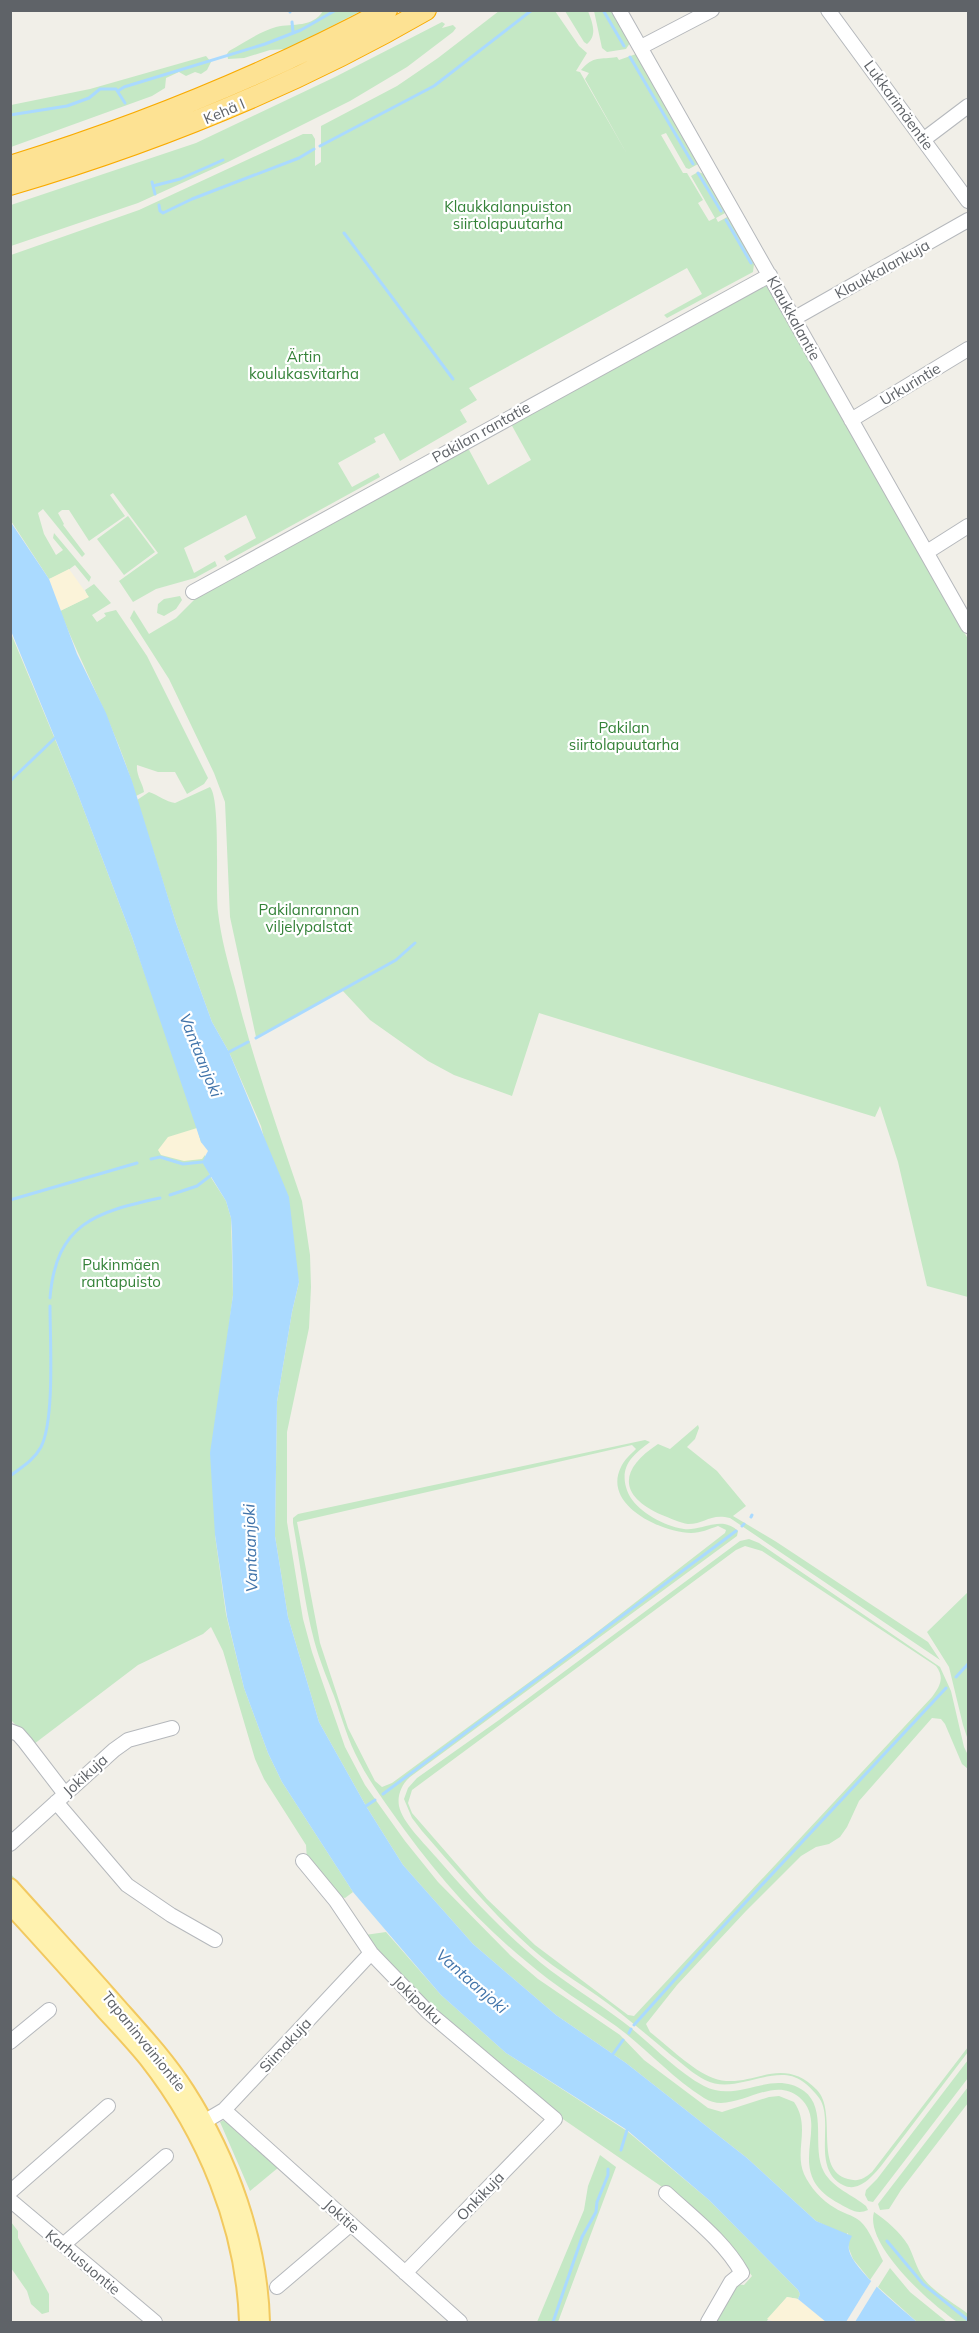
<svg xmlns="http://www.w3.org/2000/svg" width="979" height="2333" font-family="Mulish,sans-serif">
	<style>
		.green { fill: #c5e8c5; fill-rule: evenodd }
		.sand { fill: #fbf3d9 }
		.water { fill: #aadaff }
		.pier { fill: #f1efe8 }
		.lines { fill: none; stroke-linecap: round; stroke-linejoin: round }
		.stream { stroke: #aadaff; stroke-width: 3 }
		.minor-casing { stroke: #b5b8bc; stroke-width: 16 }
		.major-casing { stroke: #f2c960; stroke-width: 20 }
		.highway-casing { stroke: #f9ab00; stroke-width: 22 }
		.minor { stroke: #fff; stroke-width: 14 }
		.major { stroke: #fff2af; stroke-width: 16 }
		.highway { stroke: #fde293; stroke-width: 20 }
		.labels { text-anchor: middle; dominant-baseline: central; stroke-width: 4.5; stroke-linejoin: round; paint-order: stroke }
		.street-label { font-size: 15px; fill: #5f6368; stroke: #fff }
		.park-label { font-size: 15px; fill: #348238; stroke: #fff }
		.water-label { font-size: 16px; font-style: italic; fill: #4174aa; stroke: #fff }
	</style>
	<rect width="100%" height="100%" fill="#f1efe8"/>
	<path class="green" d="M323 11H361L287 49 270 50 244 58 228 59 227 54 229 51C243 43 261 31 276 27 294 23 312 28 323 11Z
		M499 11H555L579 46 587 53 576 71 580 72 627 154 585 79 589 73 581 70C594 55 600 60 617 57L619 60 636 54 698 164 689 169 686 168 666 133 661 135 683 173H687L703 200 698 203 709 221 715 218 691 176 698 172 705 174 727 212 716 218 718 222 729 216 754 264 753 272 667 318 664 315 702 294 687 268 469 388 477 400 460 410 467 422 400 461 384 433 374 438 376 442 338 463 352 487 378 473 380 477 227 561 224 556 256 538 246 515 184 548 194 573 215 561 217 566 195 578 156 589 133 602 119 581 158 553 113 493 110 495 125 516 89 541 69 510H62L58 513 64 524 63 525 85 554 82 557 43 509 38 513 44 534 56 555 63 550 53 538 54 533 91 577 89 582 75 565 60 576 49 579 11 521V255L139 210 303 134H312L315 139V166L321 162V126L397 86 438 58Z
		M565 11H588C592 22 598 35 587 44L584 42Z
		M594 11H611L630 43 626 49 607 52 602 48Z
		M442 22 445 24 442 28 453 25 456 28 453 32 407 67 350 101 228 162 138 203 11 246V205L196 143 335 77Z
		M206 56 211 62 207 70 201 74 195 72 186 76 179 72 166 78 165 88 152 96 11 147V105L90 89Z
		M766 285 968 639V1297L927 1286 898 1162 880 1106 875 1117 539 1013 512 1096 454 1075 428 1061 370 1020 342 990 256 1037 230 917 225 802 214 773 169 679 130 618 134 610 149 634 176 618 196 598 468 448 488 485 531 460 511 424Z
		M128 516 155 552 124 575 97 539Z
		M94 584 111 603 92 615 97 622 106 616 104 613 116 610 147 656 208 778 204 784 187 794 175 772H158L137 765C136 776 143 783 144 792L136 796C118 732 85 673 60 611L88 597 85 590Z
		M180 596 182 600 176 609 164 616 157 613 158 604 164 599Z
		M10 631 77 792 132 937 197 1123 210 1176 226 1201 231 1218 233 1295 223 1372 215 1535 226 1614 244 1688 268 1753 282 1782 353 1892 345 1898 338 1896 307 1860 306 1845 264 1779 255 1759 223 1651 211 1627 203 1634 138 1665 34 1744 11 1720Z
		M210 787C221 800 215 888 218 912 221 938 228 963 235 988 253 1060 278 1130 302 1201L310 1255 311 1287 309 1328 287 1432V1522L303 1619 312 1652 345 1747 365 1785 405 1841 438 1882 511 1956 538 1979 620 2035 644 2060 708 2108 722 2112 769 2097 779 2096 794 2102C811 2127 794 2150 804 2174 810 2187 822 2201 835 2208 842 2213 853 2215 860 2221 870 2230 877 2249 883 2261L870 2280 853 2259 849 2249 848 2233 845 2235 816 2221 747 2158 626 2063 556 2015 473 1944 403 1865 366 1806 319 1722 288 1617 275 1536 277 1402 292 1312 299 1282 261 1126 229 1052 212 1022 176 923 137 800 149 792C158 795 166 802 175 803Z
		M698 1425 699 1428 695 1439 687 1447 717 1471 746 1506 733 1516 775 1541 928 1642 940 1660 730 1518C710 1513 705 1524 688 1524 680 1523 670 1518 662 1515 617 1495 620 1469 658 1444L670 1449Z
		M645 1440 650 1442C634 1454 620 1465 626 1487 631 1509 663 1526 684 1529 703 1531 721 1515 738 1531L737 1536 410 1777C402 1784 397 1795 399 1806 402 1822 425 1844 436 1857 469 1895 502 1931 541 1963 567 1984 596 2001 622 2021 650 2042 674 2070 704 2086 738 2104 772 2068 804 2091 828 2109 811 2148 824 2172 833 2188 853 2195 866 2206L868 2210C857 2215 849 2209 840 2204 779 2173 833 2126 799 2097 771 2073 733 2117 704 2098 672 2078 646 2048 616 2026 586 2005 555 1986 527 1962 474 1919 430 1867 391 1811 380 1795 368 1779 359 1761 348 1741 342 1718 334 1696 327 1678 319 1659 314 1640 304 1602 300 1561 293 1523V1518L298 1514ZM632 1445 636 1449C631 1454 624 1460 621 1467 602 1505 661 1532 691 1533 701 1533 709 1529 718 1526L726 1530 725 1533 588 1639 392 1783 382 1787 375 1781 348 1728 320 1643 297 1522Z
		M749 1539 759 1543 940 1667 951 1691 964 1747 968 1755V1769L962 1764 945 1724 941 1719 932 1718 859 1801 847 1827 840 1837 829 1844 816 1847 801 1856 746 1911 677 1985 646 2024 650 2032C668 2046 692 2070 713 2078 750 2092 780 2052 817 2090 838 2112 813 2170 848 2179 858 2182 864 2179 872 2172L968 2047V2052L881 2166C872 2177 858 2193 843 2185 812 2169 833 2125 821 2101 817 2094 808 2085 802 2081 775 2062 736 2096 705 2080 693 2074 683 2064 672 2056 655 2041 637 2027 619 2012 591 1989 558 1972 531 1948 491 1912 457 1871 422 1831L412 1818 404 1799 408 1788 417 1778 499 1720 740 1541ZM745 1546 762 1551 936 1666C945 1678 940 1686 932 1697L634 2016 628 2015 535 1945 487 1899 412 1813 408 1803 412 1790 736 1550Z
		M968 1592V1740L963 1725 949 1667 927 1632Z
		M10 1873 165 2047 193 2085 207 2110 204 2109 11 1882Z
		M386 1932 441 1995 506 2053 627 2131 709 2200 798 2290 800 2294 798 2299 787 2297 766 2322H714L735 2284 744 2285 752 2276 742 2262 671 2193 557 2115 408 1987 365 1935Z
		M968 2060V2078L873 2202 868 2201 865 2195 866 2190 877 2179Z
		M968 2087V2103L901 2190 889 2209 880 2210 878 2204Z
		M224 2120 229 2121 279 2167 250 2191 220 2122Z
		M600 2155 616 2167 558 2322H537L584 2210 588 2186Z
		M874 2212C886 2220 900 2232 908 2245 914 2256 916 2268 924 2279 935 2293 954 2303 968 2314V2322C965 2322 962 2323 959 2322 954 2321 948 2315 944 2312 922 2295 865 2243 874 2212Z
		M11 2222 18 2231V2238L49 2294V2312L42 2314 31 2304 27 2291 11 2268Z
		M890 2268 910 2292 947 2322H917L878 2287Z"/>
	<path class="sand" d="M69 569 89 597 60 611 49 579Z
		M197 1128 201 1142 208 1151 202 1159 184 1161 161 1155 158 1150 168 1137Z
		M787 2297 798 2299 826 2322H775L767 2319Z"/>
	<path class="water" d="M10 521 49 579 77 654 106 713 132 781 176 923 212 1022 229 1052 289 1197 299 1282 292 1312 277 1402 275 1536 288 1617 319 1722 366 1806 403 1865 473 1944 556 2015 626 2063 747 2158 816 2221 852 2236C850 2240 848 2245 849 2250 853 2270 901 2308 917 2322H826L798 2299 800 2294 798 2290 709 2200 627 2130 506 2053 441 1995 353 1892 282 1782 268 1753 244 1688 227 1617 215 1535 210 1453 233 1295 232 1232 231 1218 226 1201 202 1162 208 1151 201 1142 132 937 77 792 11 631Z"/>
	<path class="pier" d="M873 2278 879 2283 855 2322H846Z"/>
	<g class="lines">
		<path class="stream" d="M290 10V12
			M603 10 624 46
			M292 22 293 32
			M630 57 693 164
			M118 91 124 87 265 44 301 30 336 10
			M10 115 67 106 89 98 100 89H116L125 103
			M320 146 434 86 532 10
			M698 173 721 211
			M152 182 155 194
			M153 186 180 179 223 160
			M159 205 160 211 163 213 192 199 299 158 314 149
			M726 220 751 263
			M344 233 453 379
			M10 781 55 738
			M256 1038 396 960 415 943
			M229 1052 248 1042
			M151 1159 160 1157 183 1164 202 1162
			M170 1195 197 1186 210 1176
			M10 1200 137 1163
			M50 1298C56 1223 96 1212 160 1198
			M10 1476C22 1467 34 1460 41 1447 55 1419 50 1340 50 1306
			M751 1517 752 1515
			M742 1526 744 1524
			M956 1677 968 1664
			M383 1794 736 1531
			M366 1806 375 1800
			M634 2025 714 1936 946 1688
			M629 2033 631 2029
			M613 2054 623 2040
			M621 2150 627 2130
			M887 2241 923 2284 968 2320
			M553 2322 582 2237 596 2212 597 2202 608 2175V2169"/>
		<g class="minor-casing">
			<path id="minor" d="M619 10 968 626
				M828 10 968 201
				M641 47 712 10
				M923 140 968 106
				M795 318 968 220
				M851 420 968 349
				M927 552 968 526
				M193 592 770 275
				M10 1731 18 1734 25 1742 65 1794
				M56 1802 127 1885 171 1915 215 1940
				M10 1844 114 1750 128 1740 172 1728
				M303 1861 336 1901 371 1953 428 2012 555 2119 405 2273
				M10 2042 49 2010
				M224 2110 460 2322
				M197 2126 224 2110 371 1953
				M10 2192 108 2106
				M666 2193C693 2218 724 2241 742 2273L731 2282 708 2322
				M10 2200 155 2322
				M63 2245 166 2156
				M277 2287 351 2224"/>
		</g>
		<g class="major-casing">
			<path id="major" d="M10 1887C46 1927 82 1966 117 2006 141 2033 166 2060 186 2091 229 2158 259 2242 261 2322
				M10 1905C42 1940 74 1975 105 2011 119 2026 134 2042 147 2058 206 2133 245 2227 248 2322"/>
		</g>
		<g class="highway-casing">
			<path id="highway" d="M10 166C142 125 265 75 387 10
				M10 185C156 142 295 86 426 10"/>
		</g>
		<use href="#minor" class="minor"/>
		<use href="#major" class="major"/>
		<use href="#highway" class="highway"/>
	</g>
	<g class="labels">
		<g class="street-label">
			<text transform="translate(899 105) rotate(54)">Lukkarimäentie</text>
			<text transform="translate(224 111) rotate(-23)">Kehä I</text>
			<text transform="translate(882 269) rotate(-29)">Klaukkalankuja</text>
			<text transform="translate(794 318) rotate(61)">Klaukkalantie</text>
			<text transform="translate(910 384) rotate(-31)">Urkurintie</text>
			<text transform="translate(481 432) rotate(-29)">Pakilan rantatie</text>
			<text transform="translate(85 1775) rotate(-42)">Jokikuja</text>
			<text transform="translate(418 2000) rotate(44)">Jokipolku</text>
			<text transform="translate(144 2041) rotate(51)">Tapaninvainiontie</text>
			<text transform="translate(285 2045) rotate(-47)">Siimakuja</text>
			<text transform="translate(480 2196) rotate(-46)">Onkikuja</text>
			<text transform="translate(342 2216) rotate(42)">Jokitie</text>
			<text transform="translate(83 2262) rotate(40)">Karhusuontie</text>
		</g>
		<g class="park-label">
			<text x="508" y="206">Klaukkalanpuiston<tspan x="508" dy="17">siirtolapuutarha</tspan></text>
			<text x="304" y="356">Ärtin<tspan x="304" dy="17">koulukasvitarha</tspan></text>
			<text x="624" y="727">Pakilan<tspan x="624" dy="17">siirtolapuutarha</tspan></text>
			<text x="309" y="909">Pakilanrannan<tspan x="309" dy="17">viljelypalstat</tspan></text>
			<text x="121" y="1264">Pukinmäen<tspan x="121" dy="17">rantapuisto</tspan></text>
		</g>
		<g class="water-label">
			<text transform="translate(201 1055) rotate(68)">Vantaanjoki</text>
			<text transform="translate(250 1548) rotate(-92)">Vantaanjoki</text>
			<text transform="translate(472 1981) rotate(41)">Vantaanjoki</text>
		</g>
	</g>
	<rect width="979" height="2333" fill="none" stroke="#5f6368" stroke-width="24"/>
</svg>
